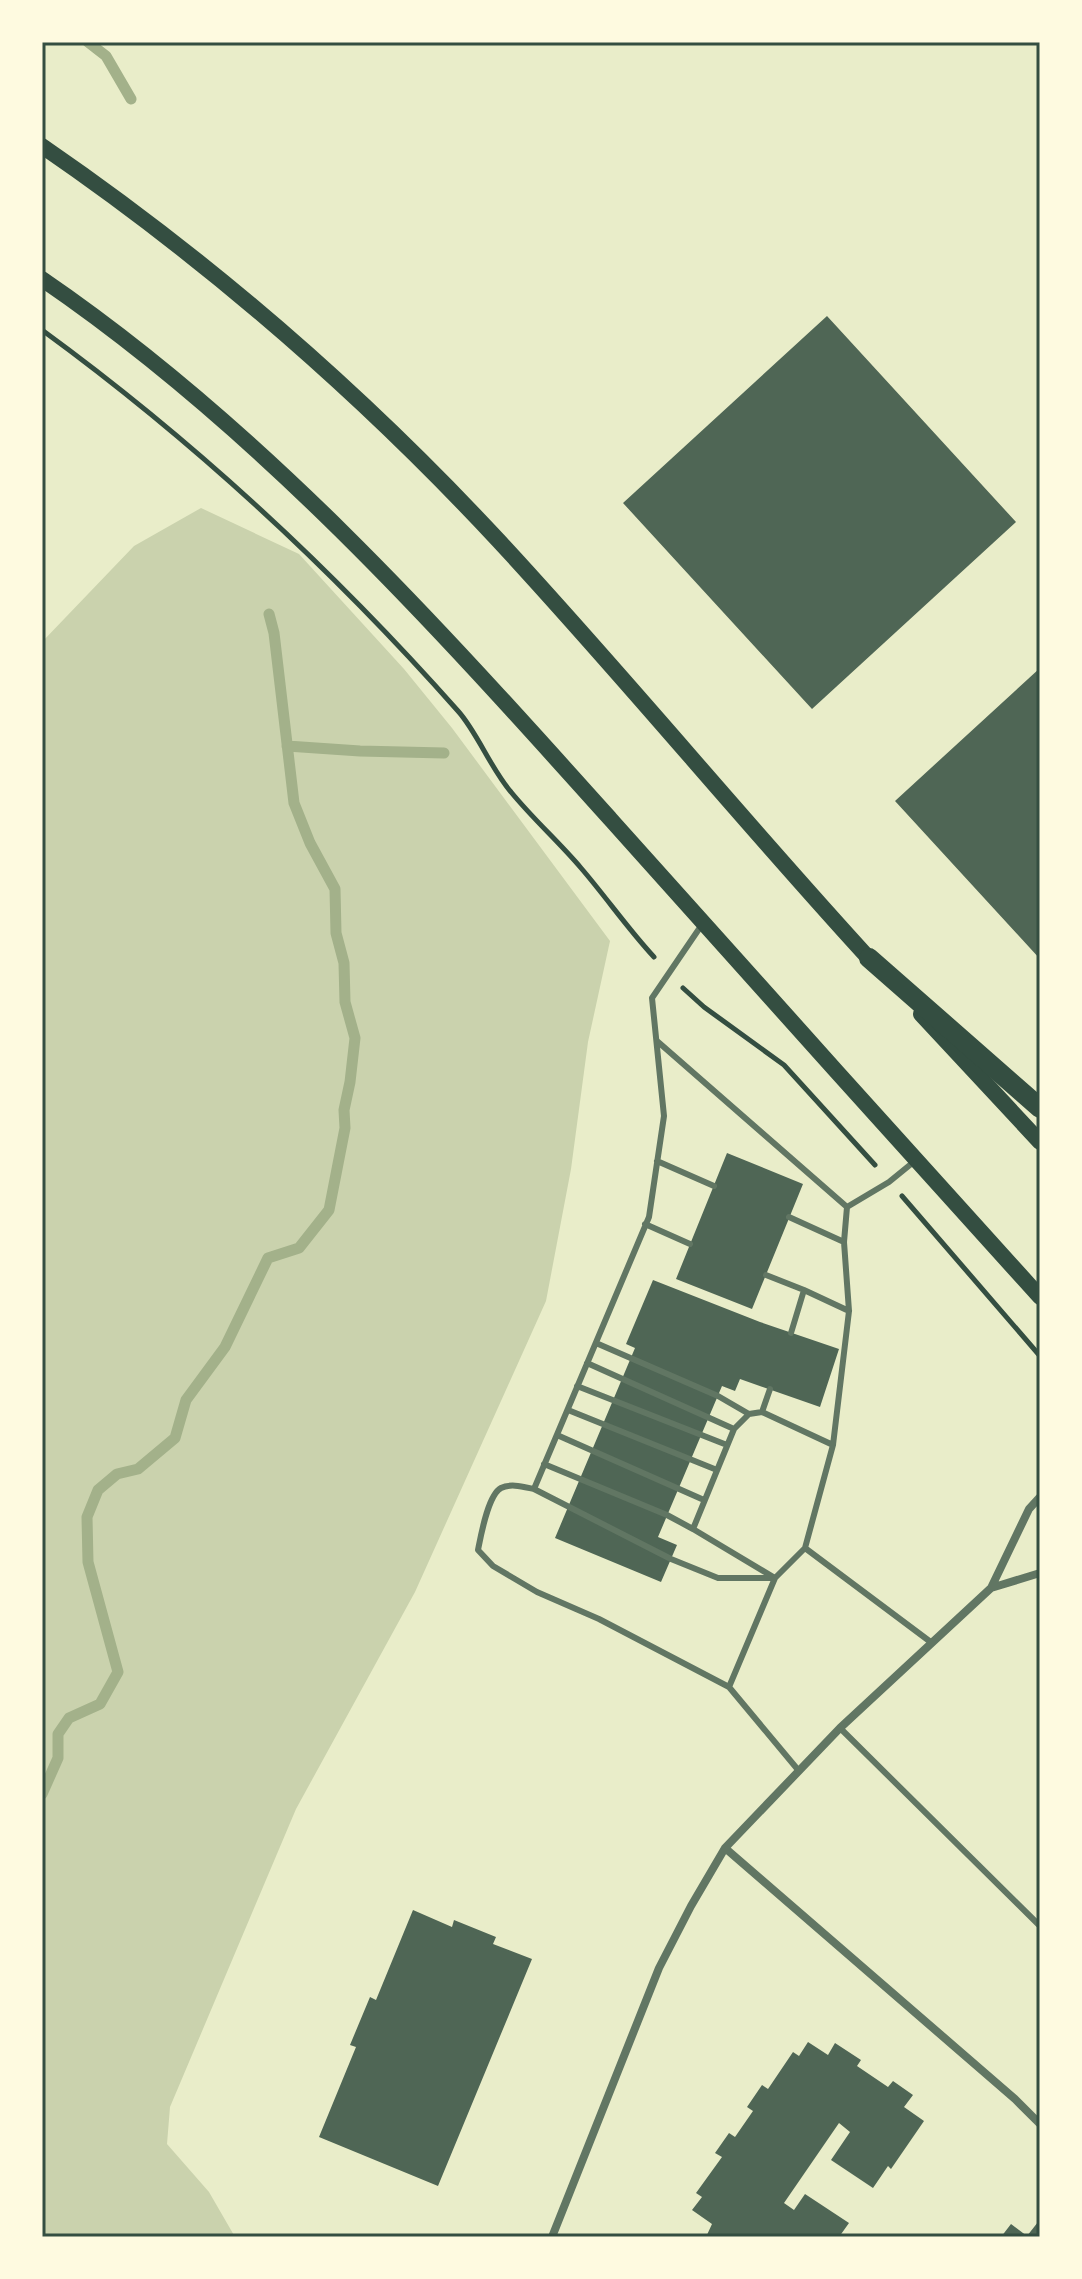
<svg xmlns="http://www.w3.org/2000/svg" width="1082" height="2279" font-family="Roboto,sans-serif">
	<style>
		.green { fill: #cad2ad }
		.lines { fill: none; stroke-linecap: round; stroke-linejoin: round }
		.stream { stroke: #a3b18a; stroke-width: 11 }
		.building { fill: #4f6655 }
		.path { stroke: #344e41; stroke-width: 5 }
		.service { stroke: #617663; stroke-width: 6 }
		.minor { stroke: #617663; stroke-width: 8 }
		.secondary { stroke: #344e41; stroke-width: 16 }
		.primary { stroke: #344e41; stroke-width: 20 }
		.neatline { fill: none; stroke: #344e41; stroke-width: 3 }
	</style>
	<rect width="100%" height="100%" fill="#e9edc9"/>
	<path class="green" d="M201 508 299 554 404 669 452 728 610 941 588 1042 571 1169 546 1301 415 1592 296 1809 170 2107 167 2144 209 2192 235 2237H42V642L134 546Z"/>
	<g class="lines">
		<path class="stream" d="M88 42 106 56 131 99
			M287 746 360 751 444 753
			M42 1794 58 1758V1734L69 1718 100 1704 118 1672 88 1562 87 1517 98 1490 117 1474 138 1469 175 1438 186 1400 225 1347 268 1258 299 1248 329 1210 345 1128 344 1110 350 1082 355 1038 345 1002 344 963 336 933 335 889 310 843 294 803 274 633 269 614"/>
	</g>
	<path class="building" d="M827 316 1016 522 812 709 623 503Z
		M1040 668V959L895 801Z
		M727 1153 803 1184 752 1309 676 1279Z
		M653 1280 760 1322 839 1349 820 1407 740 1379 735 1391 722 1386 658 1537 677 1545 661 1582 555 1538 635 1348 626 1344Z
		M413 1910 452 1927 454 1920 496 1937 493 1944 532 1959 438 2186 319 2137 356 2047 350 2045 370 1997 376 2000Z
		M808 2042 828 2055 835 2043 861 2060 857 2066 888 2087 893 2081 913 2095 904 2107 924 2121 891 2169 888 2166 873 2188 831 2160 850 2132 839 2123 784 2203 794 2210 805 2194 849 2223 839 2237H706L712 2224 692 2210 702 2197 696 2193 722 2157 715 2153 729 2133 735 2137 753 2111 747 2107 762 2085 768 2089 793 2052 799 2056Z
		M1038 2222 1040 2224V2237H1001L1011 2224 1027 2236Z"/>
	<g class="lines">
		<path class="path" d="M42 330C194 441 333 570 458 711 477 732 491 769 511 792 533 819 559 842 581 868 606 897 628 929 654 957
			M683 988 704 1007 784 1065 875 1165
			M902 1196 1040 1356"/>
		<path class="service" d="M657 1041 847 1207
			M916 1160 889 1182 847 1207 844 1242 849 1311 833 1445 805 1548 932 1643
			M657 1161 714 1186
			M789 1217 844 1242
			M645 1224 690 1244
			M766 1275 804 1290
			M791 1333 804 1290 849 1311
			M596 1343 718 1396 749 1414
			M587 1363 734 1429
			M577 1386 727 1445
			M568 1410 717 1470
			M762 1412 770 1389
			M557 1435 704 1500
			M544 1464 667 1515 693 1529
			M534 1489 649 1217 664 1116 652 998 701 926
			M775 1578H718L671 1559 534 1489C524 1487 511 1483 501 1488 488 1495 481 1535 478 1550L493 1566 537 1592 599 1619 729 1687 799 1771
			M775 1578 693 1529 734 1429 749 1414 762 1412 833 1445
			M729 1687 775 1578 805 1548
			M840 1728 1040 1926"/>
		<path class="minor" d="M991 1588 1040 1573
			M725 1848 1015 2099 1040 2124
			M552 2237 659 1968 691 1906 725 1848 840 1728 991 1588 1029 1509 1040 1497"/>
		<path class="secondary" d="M42 146C208 260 361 393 498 540 627 679 747 826 875 965
			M42 279C260 428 438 627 613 822 755 981 897 1139 1040 1297
			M921 1014 1040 1142"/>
		<path class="primary" d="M869 958 1040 1108"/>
	</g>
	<rect width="1082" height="2279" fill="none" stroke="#fefae0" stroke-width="88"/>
	<rect x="44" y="44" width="994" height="2191" class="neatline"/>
</svg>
